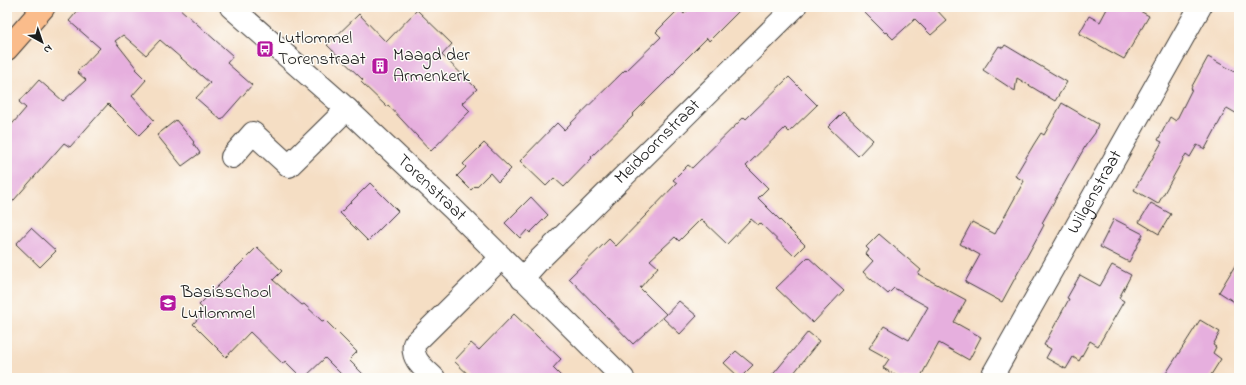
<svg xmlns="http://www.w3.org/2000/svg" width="1246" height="385" font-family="'Indie Flower',sans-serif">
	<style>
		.building { fill: #e6afde }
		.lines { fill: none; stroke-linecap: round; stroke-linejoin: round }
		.minor-casing { stroke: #3d3935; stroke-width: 24 }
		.major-casing { stroke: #3d3935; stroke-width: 24 }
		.minor { stroke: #fff; stroke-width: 22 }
		.major { stroke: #fabc8b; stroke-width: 22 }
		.labels { text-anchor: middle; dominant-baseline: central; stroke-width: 3; stroke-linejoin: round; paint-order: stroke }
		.poi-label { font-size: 18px; fill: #1c1c1c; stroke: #fdfcf7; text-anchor: start }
		.street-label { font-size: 18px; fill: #1c1c1c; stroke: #fdfcf7 }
	</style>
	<rect width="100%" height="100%" fill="#fdfcf7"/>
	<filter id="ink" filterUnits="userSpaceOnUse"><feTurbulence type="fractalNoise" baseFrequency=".025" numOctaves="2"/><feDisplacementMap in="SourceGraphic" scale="8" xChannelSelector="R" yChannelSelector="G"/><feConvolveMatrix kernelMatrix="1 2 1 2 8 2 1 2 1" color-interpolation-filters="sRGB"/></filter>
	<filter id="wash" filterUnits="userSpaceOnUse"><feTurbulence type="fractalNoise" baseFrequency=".012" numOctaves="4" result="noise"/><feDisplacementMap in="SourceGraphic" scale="16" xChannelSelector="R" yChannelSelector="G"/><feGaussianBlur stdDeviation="0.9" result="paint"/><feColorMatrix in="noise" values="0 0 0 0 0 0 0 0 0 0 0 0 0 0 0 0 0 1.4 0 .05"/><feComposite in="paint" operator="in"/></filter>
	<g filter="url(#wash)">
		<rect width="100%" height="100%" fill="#f5dec4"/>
		<g id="blocks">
			<path class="building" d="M81 7H178L233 56 227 63 252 85 221 120 196 98 210 83 160 40 146 55 123 35 115 41 137 69 136 70 146 80 132 96 154 120 139 135 108 104 70 147 64 143 7 208V130L26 108 19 102 39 80 63 101 86 80 77 72 100 48 69 21Z
				M691 7H743L709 41 707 38 675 70 676 71 632 115 633 116 591 157 592 158 564 187 554 178 546 186 520 161 557 123 564 130 625 70 626 71 661 37 656 32 679 9 684 14Z
				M859 7H934L947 21 931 35 915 19 893 39 886 32 885 33Z
				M1108 7H1133L1149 16 1124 59 1079 34 1089 16 1100 22Z
				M417 10 452 44 442 55 477 89 462 103 470 111 431 151 388 105 387 107 361 82 363 80 327 45 359 14 386 42Z
				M1005 45 1067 82 1055 101 1017 78 1015 91 983 70 999 46 1003 48Z
				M1208 57 1239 74V115L1227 108 1205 149 1197 145 1190 157 1186 154 1158 204 1134 190 1162 142 1158 140 1170 117 1176 121 1192 89 1191 88Z
				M789 77 817 105 789 132 785 128 746 166 768 188 758 198 805 245 794 256 760 223 758 225 751 219 727 244 701 219 679 241 675 237 650 260 658 267 640 288 666 314 633 344 569 278 609 239 616 246 677 183 673 180 688 165 692 168 744 117 746 119Z
				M1062 103 1098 124 1095 133 1086 145 1042 223 1044 225 1002 302 965 282 980 255 960 244 972 222 995 234 1024 181 1015 176 1034 144 1041 133 1044 135Z
				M843 112 873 140 858 156 828 127Z
				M176 120 194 142 193 143 200 153 182 166 157 135Z
				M484 143 511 169 498 182 490 173 476 187 475 186 471 190 457 176 466 167 463 164Z
				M370 183 398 211 368 241 340 213Z
				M531 197 548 215 530 233 527 230 520 238 505 223Z
				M1151 203 1171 214 1159 234 1139 222Z
				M1114 219 1143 234 1129 262 1100 247Z
				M31 228 56 251 40 267 16 244Z
				M879 234 921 270 918 274 966 300 954 322 981 337 969 360 939 343 920 378H900L883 368 889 359 869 348 884 326 909 340 928 307 894 288 888 294 863 272 873 261 866 254 869 250 866 247Z
				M257 247 282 271 273 280 302 305 304 304 322 321 325 320 357 352 349 360 367 378H345L325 358 304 378H302L285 361 283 364 250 332 226 357 193 324 205 311 199 305Z
				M808 257 844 290 813 323 776 288Z
				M1239 259V305L1219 292Z
				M1112 265 1131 275 1119 298 1124 301 1098 346 1090 341 1079 361 1073 357 1066 369 1046 358 1051 349 1044 345 1069 299 1067 298 1080 275 1100 286Z
				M679 301 697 316 680 334 663 318Z
				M514 314 561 359 553 368 563 378H472L454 361 471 343 479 350Z
				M1200 320 1220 332 1213 345 1216 347 1213 353 1221 359 1209 378H1163Z
				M808 332 819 341 790 378H770Z
				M736 351 753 365 740 378 724 363Z"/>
		</g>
	</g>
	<g filter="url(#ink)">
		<use href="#blocks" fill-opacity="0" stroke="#3d3935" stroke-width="1"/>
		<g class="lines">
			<g class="minor-casing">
				<g id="minor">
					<path id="s1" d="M231 7 347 109 452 208 623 378"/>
					<path d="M232 157 253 133 289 166 347 109"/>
					<path id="s2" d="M522 279 540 259 795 7"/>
					<path d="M434 378C424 368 411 360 414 344L501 258"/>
					<path id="s3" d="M991 378 1200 7"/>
				</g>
			</g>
			<g class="major-casing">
				<path id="major" d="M7 49 44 7"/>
			</g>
			<use href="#minor" class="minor"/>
			<use href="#major" class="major"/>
		</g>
	</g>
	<defs>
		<g id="bus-square" transform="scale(0.9)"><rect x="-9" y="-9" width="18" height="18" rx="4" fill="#b5179e" stroke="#fdfcf7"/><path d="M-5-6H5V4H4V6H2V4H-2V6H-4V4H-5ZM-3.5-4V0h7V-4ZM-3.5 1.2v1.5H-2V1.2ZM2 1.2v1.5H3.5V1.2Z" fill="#fff"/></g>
		<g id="building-square" transform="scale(0.9)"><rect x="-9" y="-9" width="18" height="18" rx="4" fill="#b5179e" stroke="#fdfcf7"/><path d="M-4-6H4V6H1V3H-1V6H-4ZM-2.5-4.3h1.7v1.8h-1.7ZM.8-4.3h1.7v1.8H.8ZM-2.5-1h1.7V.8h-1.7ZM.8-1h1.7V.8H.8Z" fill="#fff"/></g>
		<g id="school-square" transform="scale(0.9)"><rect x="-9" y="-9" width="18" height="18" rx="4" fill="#b5179e" stroke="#fdfcf7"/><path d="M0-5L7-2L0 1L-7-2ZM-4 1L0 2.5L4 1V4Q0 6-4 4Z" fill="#fff"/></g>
	</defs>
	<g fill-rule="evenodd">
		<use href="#bus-square" x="265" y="49"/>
		<use href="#building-square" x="380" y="66"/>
		<use href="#school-square" x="168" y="303"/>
	</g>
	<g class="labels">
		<g class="poi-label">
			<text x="278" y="39">Lutlommel<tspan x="278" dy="21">Torenstraat</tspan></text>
			<text x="393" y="56">Maagd der<tspan x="393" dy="21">Armenkerk</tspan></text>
			<text x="181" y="293">Basisschool<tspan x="181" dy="21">Lutlommel</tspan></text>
		</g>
		<g class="street-label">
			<text stroke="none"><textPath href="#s2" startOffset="193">Meidoornstraat</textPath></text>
			<text stroke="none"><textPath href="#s1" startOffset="270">Torenstraat</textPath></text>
			<text stroke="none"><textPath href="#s3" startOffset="213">Wilgenstraat</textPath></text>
		</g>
	</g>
	<rect width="1246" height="385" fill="none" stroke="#fdfcf7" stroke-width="24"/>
	<g transform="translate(42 42) rotate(140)" stroke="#fdfcf7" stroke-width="3" paint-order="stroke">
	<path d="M0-3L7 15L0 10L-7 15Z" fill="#1c1c1c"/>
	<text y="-6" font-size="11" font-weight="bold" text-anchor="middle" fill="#1c1c1c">N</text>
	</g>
</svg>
